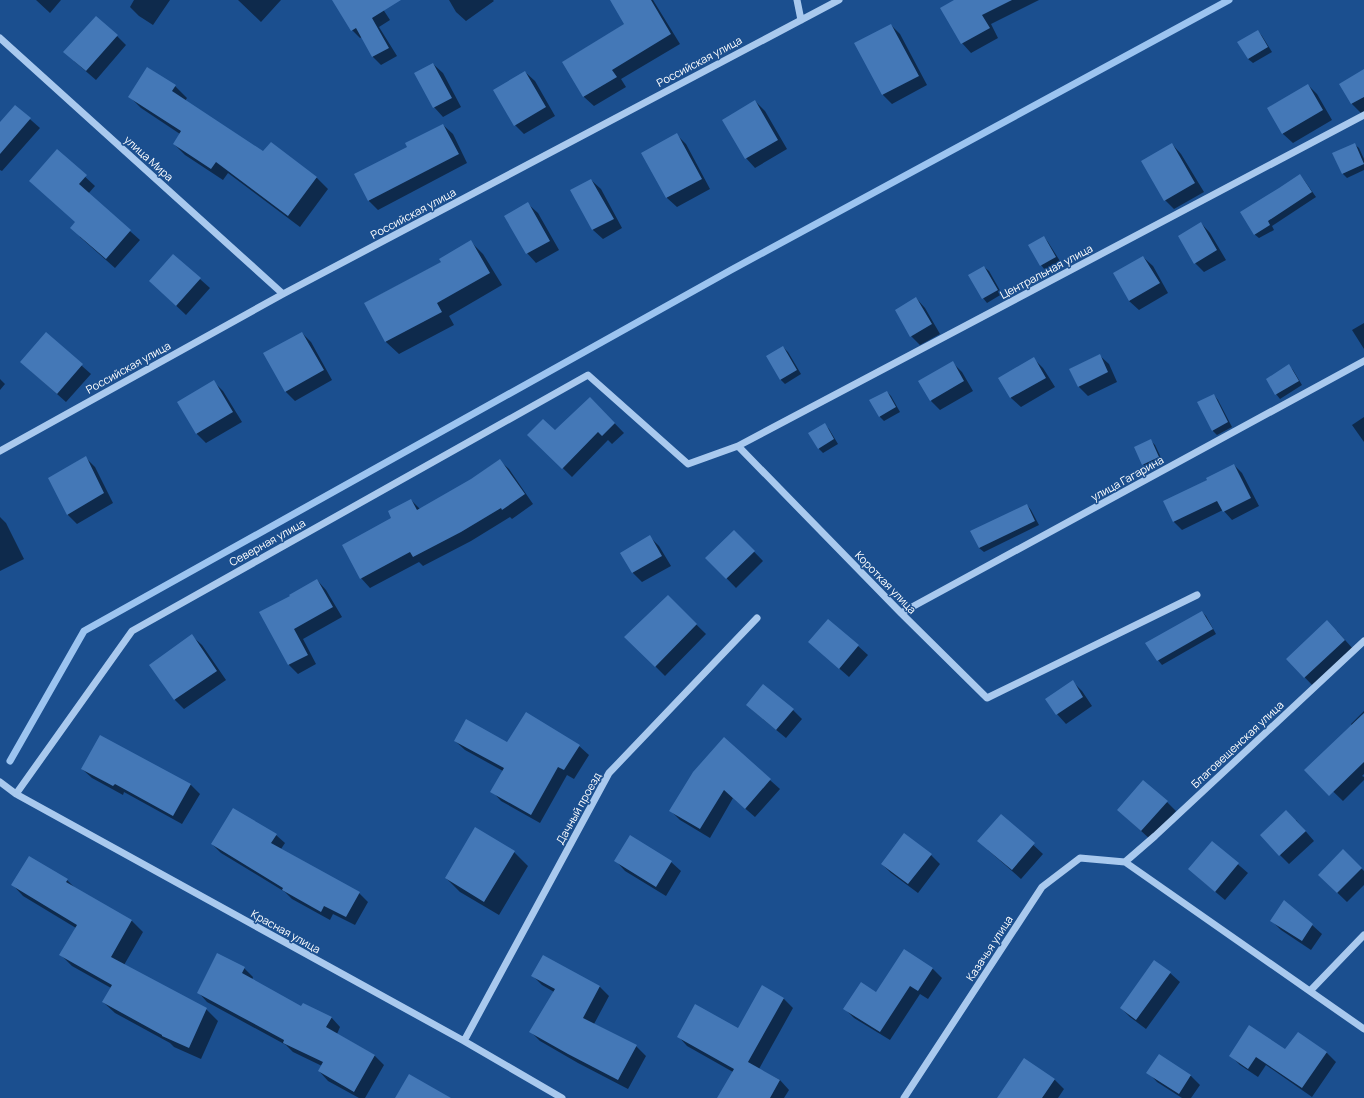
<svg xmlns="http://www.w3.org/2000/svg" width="1364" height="1098" font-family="Manrope,sans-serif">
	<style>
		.shadow { fill: #0007 }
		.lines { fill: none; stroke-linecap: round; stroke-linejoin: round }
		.stream { stroke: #9cc4f0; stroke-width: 7 }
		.building { fill: #4478b7 }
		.minor { stroke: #a9c9ee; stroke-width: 7 }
		.labels { text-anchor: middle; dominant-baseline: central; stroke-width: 3; stroke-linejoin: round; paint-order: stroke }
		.street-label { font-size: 11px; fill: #fff; stroke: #1b4f8f }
	</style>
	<rect width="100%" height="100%" fill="#1b4f8f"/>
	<path class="shadow" d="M36 0H61L50 13Z
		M134 0H170L153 25 139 16 130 7Z
		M238 0H281L261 22Z
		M333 0H377L390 20 379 27 397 56 381 65 373 57 362 37 360 38 352 30Z
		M449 0H493L494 1 466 21 456 12Z
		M624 0H653L680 44 621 79 626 87 594 106 584 97 563 62 625 24Z
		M956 0H1039L991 24 998 38 971 53 962 43Z
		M891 25 900 34 927 85 892 104 883 95 856 44Z
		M1258 31 1262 36 1272 52 1253 63 1248 59Z
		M117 36 126 45 96 80 74 61Z
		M433 64 443 73 461 107 443 117 434 107Z
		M148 68 175 86 187 98 185 101 264 153 271 143 317 178 328 189 300 227 228 173 223 180 185 155 174 144 180 134 141 108 129 96Z
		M1364 70V112L1361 113 1352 104 1340 84Z
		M525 72 535 81 555 116 524 134 515 125Z
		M1308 85 1317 94 1332 120 1293 143 1283 134 1268 108Z
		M755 101 765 111 787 149 755 168 746 158Z
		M15 106 40 128 2 171 0 170V123Z
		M443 125 453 134 467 163 378 210 368 200 408 148Z
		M677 135 686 144 710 189 677 207 667 198 643 153Z
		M1172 144 1181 154 1204 192 1174 209 1165 200Z
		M1354 144 1359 148 1364 159V170L1347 178 1343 174 1333 154Z
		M57 151 95 186 88 194 140 240 115 268 80 237 76 222 30 181Z
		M1300 175 1304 180 1316 197 1272 226 1274 230 1259 238 1254 234Z
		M591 180 601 189 622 228 603 239 593 230 572 191Z
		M528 204 538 213 559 250 536 263 527 253Z
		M1201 223 1210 233 1226 260 1204 272 1195 263Z
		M1044 237 1048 242 1060 261 1045 270 1041 265Z
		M470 241 483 254 502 285 449 316 454 325 399 354 386 342 365 303 442 262Z
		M173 255 210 288 186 315 150 281Z
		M1143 257 1153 266 1168 293 1139 310 1129 301Z
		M984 267 989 271 1002 294 987 303 983 298Z
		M916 298 925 308 940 334 920 345 911 336Z
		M1364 323V349L1352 330Z
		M302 333 311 342 332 380 295 401 285 391Z
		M46 334 91 374 66 402 31 371Z
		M783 347 788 352 801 374 785 384 780 379Z
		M1099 355 1109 364 1117 382 1088 396 1079 387 1070 369Z
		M1034 359 1043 368 1055 387 1021 407 1011 398 1000 378Z
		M953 363 962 372 973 391 940 410 931 401Z
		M1289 366 1293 370 1302 385 1280 399 1276 394Z
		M0 379 5 384 0 390Z
		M214 382 223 391 242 422 206 443 196 433Z
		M887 392 891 396 900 412 884 421 880 417 871 401Z
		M1214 395 1218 400 1232 427 1217 435 1212 430Z
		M590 398 624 433 612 444 608 440 572 477 529 435 555 432Z
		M1364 417V442L1352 425Z
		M824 424 829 429 838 444 823 453 819 449Z
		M1151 441 1155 445 1163 462 1148 469 1143 464Z
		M85 457 95 467 113 503 77 524 68 515 49 479Z
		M499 460 509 469 533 504 512 519 510 517 471 541 423 566 419 562 370 588 361 578 411 500 420 509 471 480Z
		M1234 465 1242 473 1259 506 1232 520 1223 510 1182 530 1174 522 1164 502 1208 480Z
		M1027 505 1031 510 1039 525 984 552 979 548Z
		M0 517 6 523 24 559 0 571Z
		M734 531 763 561 736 588 707 558Z
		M650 537 659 546 671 566 642 582 633 573 622 553Z
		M317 580 326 590 342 617 303 639 316 664 298 674 289 665 261 613 291 597Z
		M668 597 706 634 665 676 626 637Z
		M1202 612 1206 616 1216 634 1162 665 1158 660Z
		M1337 631 1354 650 1314 687 1287 659Z
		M192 636 202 645 226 680 184 709 175 700 150 665Z
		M809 642 858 646 868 655 849 677Z
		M1072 681 1082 691 1092 706 1066 724 1057 714Z
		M747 705 793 710 802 719 786 738 757 714Z
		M1364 711V774L1362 776 1364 777V780L1343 801 1318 777 1352 726 1351 724Z
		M724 739 780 789 755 817 733 798 710 838 680 820 671 811Z
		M455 741 508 744 579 746 589 755 574 779 567 775 540 823 501 801 492 791 503 771 465 750Z
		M82 769 190 784 200 794 182 824 124 792 123 795 92 778Z
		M1167 802 1176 811 1151 840 1118 810Z
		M1001 815 1043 854 1021 879 988 850Z
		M1296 820 1314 841 1289 864 1280 855Z
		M276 835 285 843 281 849 359 893 368 902 355 925 333 914 330 920 292 899 285 892 221 853 212 844Z
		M1212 842 1248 873 1225 900 1199 878Z
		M1343 850 1364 871V885L1347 902 1319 875Z
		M514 852 528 866 499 915 460 892 446 878Z
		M931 855 940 864 918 893 891 873 882 864Z
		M616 861 671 862 681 871 666 896 625 871Z
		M67 880 75 888 132 921 143 932 124 965 206 1009 218 1021 201 1059 174 1047 170 1043 115 1013 103 1002 111 988 72 966 61 955 76 928 23 896 12 884Z
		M1272 921 1312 925 1322 934 1311 950 1281 930Z
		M543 957 600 987 609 996 594 1024 636 1046 646 1056 628 1089 578 1063 540 1041 531 1032 554 992 542 985 533 976Z
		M1154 961 1170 973 1180 982 1146 1029 1130 1017 1121 1008Z
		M244 968 253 977 252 980 301 1007 331 1017 340 1027 337 1034 374 1055 384 1065 365 1098H359L328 1081 319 1071 322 1066 293 1052 286 1045 207 1002 198 992Z
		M932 968 942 978 928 999 920 994 890 1040 854 1018 845 1009Z
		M762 987 784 999 793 1008 759 1069 780 1080 789 1090 784 1098H718L733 1072 687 1046 678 1036 738 1030Z
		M1298 1033 1327 1053 1336 1062 1312 1097 1266 1065 1258 1077 1240 1065 1230 1055 1286 1051Z
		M1148 1072 1191 1076 1200 1085 1191 1098H1182L1157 1082Z
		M1054 1079 1064 1089 1058 1098H999Z"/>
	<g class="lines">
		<path class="stream" d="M10 761 84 631 731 270 1229 0"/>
	</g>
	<path class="building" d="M332 0H401L372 18 389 48 372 57 356 28 351 31Z
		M610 0H651L671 34 612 70 617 77 583 97 562 62 624 24Z
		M954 0H1012L982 15 990 28 961 44 940 8Z
		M96 16 118 35 86 71 63 52Z
		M891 24 919 76 882 95 854 43Z
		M1258 30 1268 47 1248 59 1237 42Z
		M433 63 452 98 433 108 414 73Z
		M147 67 176 85 172 91 263 151 271 142 317 177 288 216 216 162 211 169 173 144 181 131 128 97Z
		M1364 69V97L1351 104 1339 84Z
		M525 71 546 107 514 126 493 90Z
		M1308 84 1323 110 1282 134 1267 108Z
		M755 100 778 140 745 159 722 120Z
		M15 105 31 118 0 154V122Z
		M443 124 459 154 368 201 354 174 407 147 405 143Z
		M677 133 702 179 666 198 641 153Z
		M1172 143 1195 183 1164 201 1141 161Z
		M1355 143 1364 164 1342 174 1332 153Z
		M57 149 87 175 79 184 131 230 106 259 70 228 75 222 29 181Z
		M1300 174 1312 192 1268 221 1270 225 1254 235 1240 212 1279 188Z
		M591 179 614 219 592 230 570 190Z
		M528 202 550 241 526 254 504 216Z
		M1201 222 1217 250 1194 264 1178 236Z
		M1044 236 1056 257 1040 266 1028 245Z
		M471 240 490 273 437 303 442 312 385 342 364 303 441 262 439 259Z
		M173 254 201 278 176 306 149 281Z
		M1143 256 1160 283 1129 301 1113 273Z
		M984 266 998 290 982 299 968 275Z
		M916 297 932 324 910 337 895 310Z
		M46 332 83 364 57 394 20 362Z
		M302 332 324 370 285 392 263 353Z
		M783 346 797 370 780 380 766 356Z
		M1100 354 1108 372 1078 387 1069 369Z
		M1034 357 1046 378 1010 398 998 378Z
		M953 361 964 381 930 401 918 381Z
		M1289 364 1299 381 1275 395 1266 379Z
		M214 380 233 412 196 434 177 402Z
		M887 391 896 407 879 417 869 400Z
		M1214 394 1228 422 1212 431 1197 402Z
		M590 397 615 423 602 436 598 432 562 469 527 435 543 419 555 430Z
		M825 423 834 439 818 449 808 433Z
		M1151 439 1159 457 1142 465 1134 447Z
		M86 456 104 493 67 515 48 478Z
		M500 459 525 494 502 510 501 508 461 532 413 557 410 552 360 579 342 545 391 518 388 511 411 499 417 510 471 479Z
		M1234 464 1251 498 1223 512 1217 501 1173 522 1163 501 1207 480 1206 478Z
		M1027 504 1035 521 979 548 970 531Z
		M734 530 755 551 726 579 705 558Z
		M650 535 662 556 632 573 620 553Z
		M317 579 333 607 294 629 308 655 288 665 259 612 290 596 289 595Z
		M668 595 697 624 655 667 624 637Z
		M1202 611 1213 629 1157 661 1145 643Z
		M828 619 859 645 839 669 808 642Z
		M1327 620 1345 640 1304 678 1286 659Z
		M192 634 217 671 174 700 149 665Z
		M1073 680 1083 697 1056 715 1045 699Z
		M763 684 794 709 776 730 746 705Z
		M526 712 580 745 564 770 558 767 531 815 490 792 504 768 454 741 466 719 507 742Z
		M1364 713V762L1329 796 1304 770Z
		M100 735 191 784 173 816 115 784 113 786 81 769Z
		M724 737 771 779 745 809 724 790 700 829 669 811 693 772Z
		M1143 780 1168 801 1141 831 1117 810Z
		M233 808 277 834 271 843 360 892 346 917 324 906 321 912 282 890 283 888 211 844Z
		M1286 810 1306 831 1279 856 1260 835Z
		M1001 814 1035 843 1012 870 977 841Z
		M475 827 515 851 484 902 445 878Z
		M904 833 932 854 908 884 881 864Z
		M630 835 672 861 656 887 614 861Z
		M1212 841 1239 863 1215 892 1188 869Z
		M1343 849 1362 868 1337 893 1318 875Z
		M29 856 68 879 66 882 132 920 111 957 207 1008 189 1048 162 1036V1035L102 1002 112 985 59 955 77 925 11 885Z
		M1284 900 1313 924 1302 941 1270 921Z
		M904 949 933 968 918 991 910 986 880 1032 843 1009 861 982 876 992Z
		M217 953 245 967 242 973 301 1006 303 1003 332 1017 326 1027 375 1055 354 1092 318 1071 323 1062 283 1043 284 1040 197 993Z
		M543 955 600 986 583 1018 637 1045 618 1080 568 1054 529 1032 555 989 531 976Z
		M1154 960 1171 972 1136 1020 1120 1008Z
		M762 985 784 998 748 1062 780 1080 770 1098H717L734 1069 677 1037 695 1004 738 1028Z
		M1249 1025 1285 1049 1298 1032 1327 1052 1302 1088 1256 1057 1248 1069 1229 1056Z
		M1159 1054 1191 1075 1179 1094 1146 1073Z
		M1024 1058 1055 1079 1042 1098H997Z
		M409 1074 451 1098H395Z"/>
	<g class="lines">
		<path class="minor" d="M797 0 801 20
			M0 38 283 294
			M738 446 1364 115
			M0 451 283 294 839 0
			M901 613 1364 361
			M0 782 16 794 464 1041 562 1098
			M16 794 132 631 588 375 688 464 738 446 901 613 987 698 1197 595
			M1125 862 1155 836 1364 641
			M1125 862 1364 1029
			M1310 991 1364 935
			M464 1041 609 773 757 618
			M904 1098 1042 887 1080 858 1125 862"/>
	</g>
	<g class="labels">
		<g class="street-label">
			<text transform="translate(699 61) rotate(-28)">Российская улица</text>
			<text transform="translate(149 158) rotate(42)">улица Мира</text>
			<text transform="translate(413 213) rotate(-28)">Российская улица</text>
			<text transform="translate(1046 271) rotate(-28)">Центральная улица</text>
			<text transform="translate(128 367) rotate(-29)">Российская улица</text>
			<text transform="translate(1127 478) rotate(-29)">улица Гагарина</text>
			<text transform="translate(267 542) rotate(-29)">Северная улица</text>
			<text transform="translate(886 582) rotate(46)">Короткая улица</text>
			<text transform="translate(1237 744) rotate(-43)">Благовещенская улица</text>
			<text transform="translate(578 808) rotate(-61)">Дачный проезд</text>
			<text transform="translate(286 931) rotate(29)">Красная улица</text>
			<text transform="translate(989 948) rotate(-57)">Казачья улица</text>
		</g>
	</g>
</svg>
